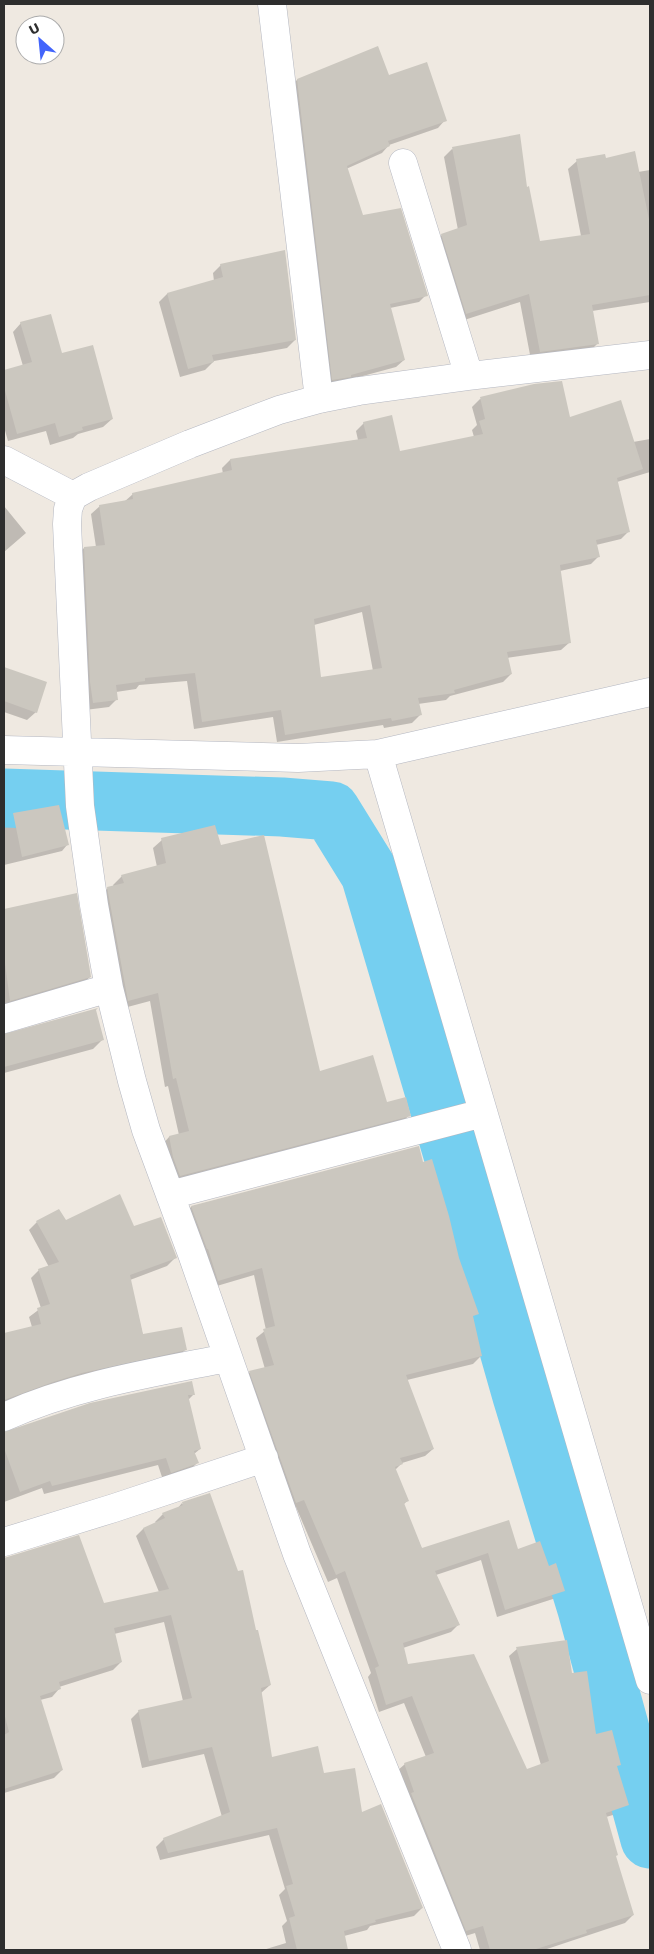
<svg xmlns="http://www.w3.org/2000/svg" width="654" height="1954" font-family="'Work Sans',sans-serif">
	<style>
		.shadow { fill: #0003; fill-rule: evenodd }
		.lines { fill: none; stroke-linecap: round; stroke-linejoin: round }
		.river { stroke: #75cff0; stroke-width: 59 }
		.building { fill: #cbc7bf; fill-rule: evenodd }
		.minor-casing { stroke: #b4b7c1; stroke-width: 29 }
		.minor { stroke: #fff; stroke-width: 28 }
	</style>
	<rect width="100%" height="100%" fill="#efe9e1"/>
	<path class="shadow" d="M389 77 445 120 438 128 389 145 382 153 346 169 362 217 426 295 419 302 390 308 404 360 396 367 326 386 290 87 297 80Z
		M452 149 526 188 538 243 581 236 568 169 577 161 605 159 638 172 650 170V302L592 311 598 343 589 352 531 360 520 302 458 322 433 243 442 235 458 230 444 157Z
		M221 265 295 340 287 348 214 361 205 370 180 377 159 302 167 294 214 281 213 273Z
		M21 323 62 355 112 419 103 427 78 434 73 438 50 445 46 431 8 441 4 427V371L23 366 13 332Z
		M480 399 569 418 633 442 650 439V472L617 482 629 531 621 539 596 545 599 556 591 564 560 571 570 642 561 650 507 658 511 674 503 682 450 696 446 700 418 704 420 715 412 723 384 728 383 725 277 742 273 717 194 729 187 681 139 685 136 689 116 692 117 699 109 707 85 710 76 556 84 548 96 547 91 514 100 506 124 502 133 494 223 474 222 468 230 460 358 440 356 431 364 423 399 453 474 437 472 430 477 425 472 407ZM362 612 373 671 320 679 314 625Z
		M4 506 26 533 4 552Z
		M6 669 36 712 27 720 4 712V671Z
		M58 807 67 845 62 851 4 865V816Z
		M162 840 220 847 319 1072 409 1115 401 1124 171 1184 161 1146 169 1137 179 1135 168 1086 165 1087 150 1001 120 1009 99 897 108 888 114 887 113 885 122 876 157 867 153 848Z
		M76 895 90 977 80 986 4 1009V910Z
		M4 1035H8L103 1039 93 1049 4 1073Z
		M423 1163 477 1314 472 1319 481 1356 473 1364 407 1380 433 1449 425 1456 402 1463 395 1470 408 1500 403 1505 422 1549 517 1550 548 1567 564 1590 556 1598 497 1617 481 1560 436 1575 459 1624 451 1632 403 1648 407 1665 527 1771 541 1765 509 1656 517 1649 571 1674 595 1736 620 1765 616 1768 628 1805 620 1813 606 1817 615 1857 633 1915 625 1923 544 1950H480L475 1933 459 1938 397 1771 405 1764 426 1757 404 1703 379 1712 368 1677 371 1673 337 1578 328 1582 296 1507 288 1510 242 1380 250 1372 265 1369 256 1338 266 1330 254 1275 210 1288 184 1215 191 1207Z
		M37 1222H65L134 1228 175 1258 167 1266 130 1280 143 1336 185 1350 177 1358 4 1404V1334L32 1327 29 1317 41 1308 31 1278 39 1270 49 1267 29 1230Z
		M194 1394 188 1400 200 1449 194 1454 197 1463 189 1471 163 1480 158 1465 44 1494 42 1488 4 1502V1433L90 1405Z
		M182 1503 255 1632 270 1685 261 1693 271 1759 323 1774 361 1814 422 1908 414 1916 370 1926 367 1930 344 1936 347 1950H263L286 1943 282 1926 287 1921 279 1895 285 1889 269 1835 160 1860 156 1847 164 1839 222 1817 204 1754 142 1768 131 1719 139 1711 183 1701 164 1622 114 1634 121 1662 113 1670 59 1687V1689L52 1697 40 1700 62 1770 54 1778 4 1793V1559L78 1537 104 1605 159 1592 136 1536 143 1529 156 1523 155 1522 163 1514 177 1509Z"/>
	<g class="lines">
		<path class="river" d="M4 798 282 807 331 811 370 874 462 1185 522 1396 587 1609 650 1839"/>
	</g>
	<path class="building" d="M378 46 389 75 427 62 447 121 388 141 390 146 347 166 363 215 401 208 428 296 390 304 405 360 351 375V377L332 380 297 79Z
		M520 134 527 187 529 186 540 241 590 234 576 159 605 154 606 158 635 151 650 224V295L592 305 599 344 540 352 529 294 466 314 441 234 467 225 452 147Z
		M285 250 296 340 212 355 214 362 188 369 167 293 223 277 220 264Z
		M51 314 62 353 93 345 113 419 82 427 83 430 59 437 55 423 17 434 4 387V370L32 362 20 322Z
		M562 381 570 417 621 400 643 469 617 478 630 532 596 540 600 557 560 565 571 643 507 652 512 674 454 690 455 693 418 698 422 715 392 721 391 718 285 735 281 710 202 722 195 673 145 678V681L116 685 118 700 93 703 90 682 84 547 105 545 99 505 133 499 132 493 232 470 230 459 367 438 363 422 392 415 400 451 483 434 479 421 485 419 480 397 534 384ZM370 605 382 668 321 677 314 619Z
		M4 667 47 682 37 713 4 701Z
		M59 805 69 845 22 857 13 813Z
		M215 825 221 845 264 835 320 1071 373 1055 387 1102 406 1097 411 1116 180 1176 173 1157 169 1136 189 1131 176 1078 173 1079 158 993 128 1001 107 887 124 883 121 875 166 863 161 838Z
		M77 893 91 977 10 1001 4 956V909Z
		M98 1008 96 1010 104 1040 4 1067V1034Z
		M419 1146 423 1162 432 1159 449 1216 459 1258 479 1314 473 1316 482 1356 406 1375 434 1449 400 1458 403 1464 395 1467 409 1501 404 1503 422 1548 509 1520 518 1549 540 1541 549 1566 556 1563 565 1591 505 1610 488 1553 435 1571 460 1625 403 1643 408 1664 474 1654 527 1769 549 1761 516 1647 567 1640 572 1673 587 1671 596 1734 612 1730 621 1765 617 1766 629 1805 606 1813 618 1855 616 1856 634 1915 586 1930 587 1933 533 1950H490L483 1926 466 1931 411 1793 414 1792 404 1763 434 1753 412 1696 386 1705 375 1668 379 1666 345 1571 336 1575 304 1500 296 1503 249 1371 274 1365 263 1329 275 1326 262 1268 218 1281 208 1249H207L191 1206Z
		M120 1194 134 1226 161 1217 177 1258 130 1275 143 1334 182 1327 187 1350 82 1373 53 1382 4 1400V1333L41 1324 37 1308 50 1304 38 1269 59 1262 36 1221 59 1209 66 1220Z
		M192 1381 195 1395H188L201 1449 194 1451 199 1463 171 1473 166 1458 52 1486 50 1481 20 1492 4 1448V1432L90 1403Z
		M210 1493 238 1571 243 1570 256 1630H258L271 1685 261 1688 272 1757 318 1746 324 1773 355 1768 362 1812 381 1804 423 1908 375 1920 376 1922 344 1931 348 1950H297L289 1918 295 1916 286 1886 293 1884 277 1828 168 1853 163 1838 230 1812 212 1747 149 1761 138 1710 192 1698 171 1615 114 1628 122 1662 59 1682 61 1689 40 1696 63 1770 4 1789V1735L9 1732 4 1713V1558L79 1535 104 1603 169 1589 143 1528 165 1518 162 1513 183 1505 182 1502Z"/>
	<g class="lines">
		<g class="minor-casing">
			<path id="minor" d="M272 4 319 399
				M403 163 469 376
				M4 460 73 496
				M4 750 298 758 378 754 650 692
				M378 754 650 1680
				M4 1019 109 988
				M170 1195 483 1113
				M4 1417C75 1385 152 1373 227 1358
				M4 1542 114 1508 264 1458
				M457 1950 297 1554 192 1254 146 1130 132 1081 109 988 94 905 80 806 67 524 68 509 73 496 89 487 190 444 279 410 319 399 359 391 469 376 650 355"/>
		</g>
		<use href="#minor" class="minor"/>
	</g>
	<rect width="654" height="1954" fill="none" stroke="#2e2e2e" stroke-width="10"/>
	<g transform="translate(40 40) rotate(333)"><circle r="24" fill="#ffffff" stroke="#ababab"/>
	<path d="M0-4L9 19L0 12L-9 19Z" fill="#4264fb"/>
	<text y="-8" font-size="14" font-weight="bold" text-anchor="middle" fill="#2e2e2e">U</text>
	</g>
</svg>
